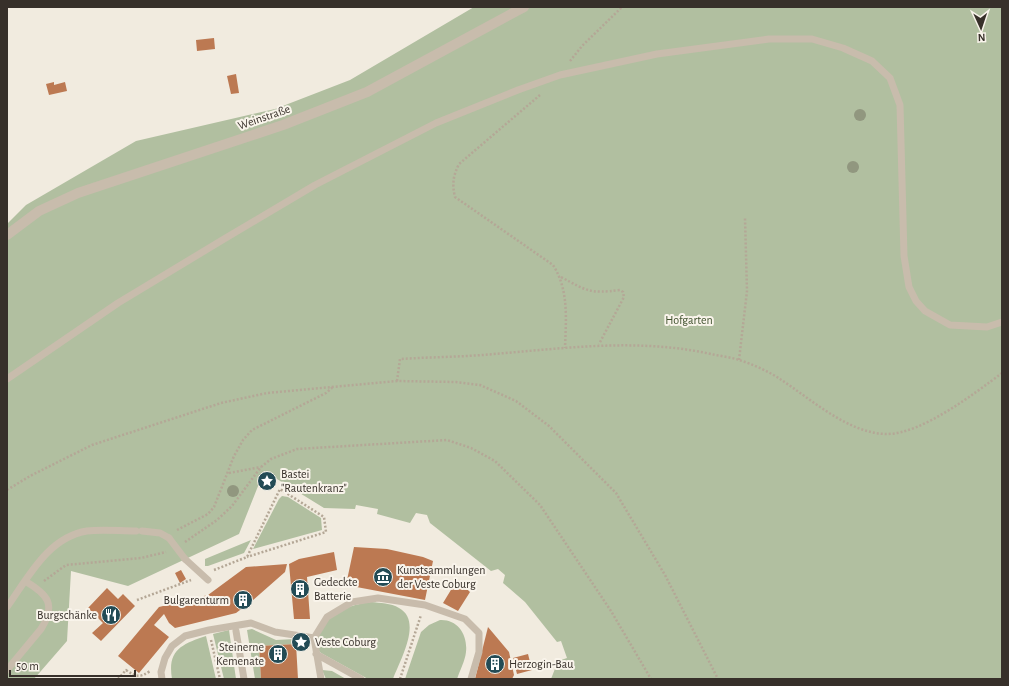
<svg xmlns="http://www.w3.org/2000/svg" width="1009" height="686" font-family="'Alegreya Sans',sans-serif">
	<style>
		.green { fill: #b1bfa0 }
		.building { fill: #bc7952 }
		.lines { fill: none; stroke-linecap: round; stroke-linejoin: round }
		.path { stroke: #b4a796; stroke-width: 2.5; stroke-dasharray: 2 2; stroke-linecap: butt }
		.service { stroke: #c8bcac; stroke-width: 7 }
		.minor { stroke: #c8bcac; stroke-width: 10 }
		.service-bridge { stroke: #c8bcac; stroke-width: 7 }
		.tree { fill: #91977f }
		.labels { text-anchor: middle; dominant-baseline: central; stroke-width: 4; stroke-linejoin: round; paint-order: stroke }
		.street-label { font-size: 12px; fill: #37302a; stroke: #f9f4eb }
		.park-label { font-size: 12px; fill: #425330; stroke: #f9f4eb }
		.poi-label { font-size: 12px; fill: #37302a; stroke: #f9f4eb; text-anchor: start }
	</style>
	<rect width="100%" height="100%" fill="#f1ebdf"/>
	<path class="green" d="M474 7H1002V679H551L558 661 567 658 561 641 557 642 525 602 503 583 505 575 498 569 491 571 430 523 427 515 416 513 410 523 377 514 378 509 356 505 355 509 324 508 264 471 239 534 128 586 71 571 67 641 34 679H7V224L26 205 136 141 275 109 350 80Z
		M282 496 288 497 321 518 322 530 253 549 279 499Z
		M251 540 244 553 208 566H205V559Z
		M371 602C380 603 391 603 399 608 423 621 400 660 393 679H368L321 653 315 647 319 627C337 612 347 605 371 602Z
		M440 620C457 619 468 634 466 652 465 661 460 670 457 679H405L421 632 429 625Z
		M252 629 276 640 295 639 296 644 259 646 261 679H255L247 630Z
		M229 630 236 679H224L213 634Z
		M206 636 216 679H172C167 650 182 644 206 636Z
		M322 670 332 671 346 679H326Z"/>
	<path class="building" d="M214 38 215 49 197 51 196 40Z
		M236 74 239 93 231 94 227 76Z
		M54 82V85L65 82 67 91 49 95 46 84Z
		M354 547 387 549 423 557 433 561 425 600 346 585Z
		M334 552 337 570 307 577 310 619H294L289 564 299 559Z
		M287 564 285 572 252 601 236 613 175 628 169 623 164 614 154 625 169 637 139 673 118 656 159 607 208 595 246 567Z
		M181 570 186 579 180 583 175 573Z
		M457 580 470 592 458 611 443 603Z
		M107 588 118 599 123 594 135 606 101 641 92 633 103 623 88 608Z
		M488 627 509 652 514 675 512 679H475Z
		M296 644 298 679H261L259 646Z
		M528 654 532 670 517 674 513 658Z"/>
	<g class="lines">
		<path class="path" d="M570 61 582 46 622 7
			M540 95 459 164C453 176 452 184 455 197L553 265C569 290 566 319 565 348
			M561 277C587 291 590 294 620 290L623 292 624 297 599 344
			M739 360 747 291 745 218
			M397 381 400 359C431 357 463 357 494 354 567 348 638 338 711 354 720 356 730 357 739 360 752 364 768 371 780 379 811 399 849 434 887 434 922 434 975 393 1002 373
			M229 473 261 467
			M7 490 30 476 92 445 221 403 267 393 397 381 456 382 480 385 516 401 549 426 616 493 665 575 718 679
			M177 530 208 514 214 507 234 456 243 440 252 430 326 393 333 387
			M185 542 217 520 232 506 261 467 271 459 297 449 447 440 471 448 495 461 540 505 611 611 651 679
			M214 570 247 557 280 489 324 517 326 532 247 557
			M44 581 66 565 141 558 166 552
			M137 600 191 580
			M211 640 220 679
			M118 679 126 670C136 677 140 678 150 671
			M400 679 421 615"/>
		<path class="service" d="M7 379 118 303 224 239 315 185 436 123 518 90 560 75 657 54 769 39H812L843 48 872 61 890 78 900 105 904 256 909 287 916 301 925 311 950 325 987 327 1002 322
			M142 531 160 533 169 538
			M185 559 208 580
			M7 607C28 578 48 537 87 531 102 529 120 531 136 531
			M236 631 244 679
			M316 654 361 679
			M7 670 41 629C57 604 47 594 25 581
			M162 679 161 672 165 658 172 646 185 636 209 630 251 623 275 632 314 638
			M321 679 314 638 327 617 352 602 378 598 425 605 465 619 479 633V652L471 679"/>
		<path class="minor" d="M7 235 39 211 78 193 283 125 367 92 524 7"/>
		<path class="service-bridge" d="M169 538 185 559"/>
	</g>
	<g class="tree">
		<circle cx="860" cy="115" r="6"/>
		<circle cx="853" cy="167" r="6"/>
		<circle cx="233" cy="491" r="6"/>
	</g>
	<defs>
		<g id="sight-disc" transform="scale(1)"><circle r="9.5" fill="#234b55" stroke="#f9f4eb"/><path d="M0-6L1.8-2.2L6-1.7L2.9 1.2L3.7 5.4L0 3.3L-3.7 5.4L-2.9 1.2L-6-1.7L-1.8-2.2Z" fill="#fff"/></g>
		<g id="museum-disc" transform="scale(1)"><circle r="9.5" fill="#234b55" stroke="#f9f4eb"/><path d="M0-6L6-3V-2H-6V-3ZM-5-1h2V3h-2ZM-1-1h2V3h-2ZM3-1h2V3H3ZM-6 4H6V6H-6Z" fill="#fff"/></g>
		<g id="building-disc" transform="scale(1)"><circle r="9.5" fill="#234b55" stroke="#f9f4eb"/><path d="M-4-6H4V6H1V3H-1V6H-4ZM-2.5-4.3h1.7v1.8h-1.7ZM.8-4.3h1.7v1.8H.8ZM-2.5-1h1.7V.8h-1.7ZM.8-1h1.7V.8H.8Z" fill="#fff"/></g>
		<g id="restaurant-disc" transform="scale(1)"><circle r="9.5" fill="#234b55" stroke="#f9f4eb"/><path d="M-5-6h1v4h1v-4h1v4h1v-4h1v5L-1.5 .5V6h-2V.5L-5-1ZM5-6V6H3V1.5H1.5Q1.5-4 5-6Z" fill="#fff"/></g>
	</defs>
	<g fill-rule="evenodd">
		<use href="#sight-disc" x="267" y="481"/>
		<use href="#museum-disc" x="383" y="577"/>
		<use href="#building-disc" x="300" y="589"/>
		<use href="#building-disc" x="243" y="600"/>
		<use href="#restaurant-disc" x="111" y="615"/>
		<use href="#sight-disc" x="301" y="642"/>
		<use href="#building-disc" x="278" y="654"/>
		<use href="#building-disc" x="495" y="664"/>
	</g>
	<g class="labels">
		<g class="street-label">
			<text transform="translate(264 117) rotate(-19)">Weinstraße</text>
		</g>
		<g class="park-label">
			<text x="689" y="320">Hofgarten</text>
		</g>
		<g class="poi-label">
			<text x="281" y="474">Bastei<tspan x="281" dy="14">"Rautenkranz"</tspan></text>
			<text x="397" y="570">Kunstsammlungen<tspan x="397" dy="14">der Veste Coburg</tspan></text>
			<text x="314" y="582">Gedeckte<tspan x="314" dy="14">Batterie</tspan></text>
			<text x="229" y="600" text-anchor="end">Bulgarenturm</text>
			<text x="97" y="615" text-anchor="end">Burgschänke</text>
			<text x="315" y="642">Veste Coburg</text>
			<text x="264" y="647" text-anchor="end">Steinerne<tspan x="264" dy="14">Kemenate</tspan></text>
			<text x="509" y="664">Herzogin-Bau</text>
		</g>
	</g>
	<rect width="1009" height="686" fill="none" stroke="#37302a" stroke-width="16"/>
	<g transform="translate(981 28) rotate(177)" stroke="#f9f4eb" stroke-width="3" paint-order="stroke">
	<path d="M0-3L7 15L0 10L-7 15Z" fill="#37302a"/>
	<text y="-6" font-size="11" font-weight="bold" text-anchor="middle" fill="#37302a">N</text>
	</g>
	<path d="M10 670v6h125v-6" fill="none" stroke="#37302a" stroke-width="2"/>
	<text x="16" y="670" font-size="12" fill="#37302a" stroke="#f9f4eb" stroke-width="3" paint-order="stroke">50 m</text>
</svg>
